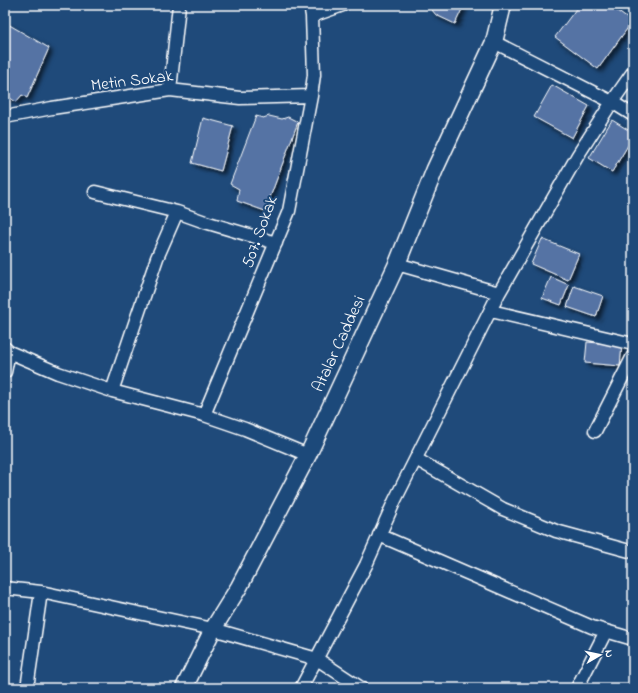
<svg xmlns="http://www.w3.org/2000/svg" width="638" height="693" font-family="'Indie Flower',sans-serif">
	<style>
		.building { fill: #5573a4; stroke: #fff; filter: url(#shadow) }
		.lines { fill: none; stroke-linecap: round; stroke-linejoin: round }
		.street-casing { stroke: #fff; stroke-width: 15 }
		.secondary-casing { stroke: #fff; stroke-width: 19 }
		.street { stroke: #1f4a7a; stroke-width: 12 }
		.secondary { stroke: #1f4a7a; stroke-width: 16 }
		.labels { text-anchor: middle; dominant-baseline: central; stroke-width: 4; stroke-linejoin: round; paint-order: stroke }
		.street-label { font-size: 17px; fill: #fff; stroke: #1f4a7a }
	</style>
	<defs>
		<filter id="shadow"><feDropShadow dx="3.5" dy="3.5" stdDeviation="2" flood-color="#0009"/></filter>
	</defs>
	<rect width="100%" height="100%" fill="#1f4a7a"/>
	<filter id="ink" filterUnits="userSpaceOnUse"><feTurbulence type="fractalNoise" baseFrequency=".025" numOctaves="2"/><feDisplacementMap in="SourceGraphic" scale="8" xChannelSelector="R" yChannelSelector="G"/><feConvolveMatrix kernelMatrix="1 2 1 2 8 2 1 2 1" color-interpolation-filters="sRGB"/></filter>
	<g filter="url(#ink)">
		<path class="building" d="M428 5H464L455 24 436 15Z
			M579 5H609L632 22 598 69 555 37Z
			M6 23 49 48 27 98 22 95 16 102 10 98 5 100Z
			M552 85 589 106 572 138 534 117Z
			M256 116 263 118 269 116 282 119 288 117 298 122 265 211 237 201 239 189 230 184Z
			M203 118 233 126 221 171 192 163Z
			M612 120 633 133V137L612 172 589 158Z
			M542 239 579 254 568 280 531 264Z
			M551 277 569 285 561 305 542 298Z
			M574 286 603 296 596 317 567 307Z
			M587 342 622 345 620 366 585 363Z"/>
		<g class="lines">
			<g class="street-casing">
				<path id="street" d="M312 16 343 5
					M494 42 612 102 633 115
					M170 90 179 5
					M5 117 52 108 170 90 240 98 311 96
					M95 192 177 212
					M397 264 499 293
					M491 311 633 344
					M5 348 9 352 58 373 112 391 204 415 245 429 308 455
					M5 372 9 352
					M112 391 157 258 177 212 205 222 276 243
					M204 415 289 211 311 96 314 75 312 16 310 5
					M595 431 633 356
					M416 459 503 509 556 531 633 552
					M379 535 592 627 633 639
					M5 588 41 592 213 629 317 659 361 688
					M27 688 41 592
					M301 688 366 565 395 500 499 293 578 155 612 102 633 72
					M577 688 606 631"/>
			</g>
			<g class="secondary-casing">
				<path id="secondary" d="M184 688 213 629 239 587 308 455 397 264 435 169 494 42 503 5"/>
			</g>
			<use href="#street" class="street"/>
			<use href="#secondary" class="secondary"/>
		</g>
	</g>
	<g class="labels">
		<g class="street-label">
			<text transform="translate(132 81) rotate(-7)">Metin Sokak</text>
			<text transform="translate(260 232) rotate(-70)">507. Sokak</text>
			<text transform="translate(339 344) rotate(-65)">Atalar Caddesi</text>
		</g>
	</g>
	<rect width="638" height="693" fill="none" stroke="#1f4a7a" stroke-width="20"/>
	<rect x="10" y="10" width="618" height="673" fill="none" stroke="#fff" stroke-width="1.5" filter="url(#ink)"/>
	<g transform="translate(600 655) rotate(81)" stroke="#1f4a7a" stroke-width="3" paint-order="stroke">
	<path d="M0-3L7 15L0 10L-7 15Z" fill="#ffffff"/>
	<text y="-6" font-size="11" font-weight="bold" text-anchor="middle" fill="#ffffff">N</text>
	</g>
</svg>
